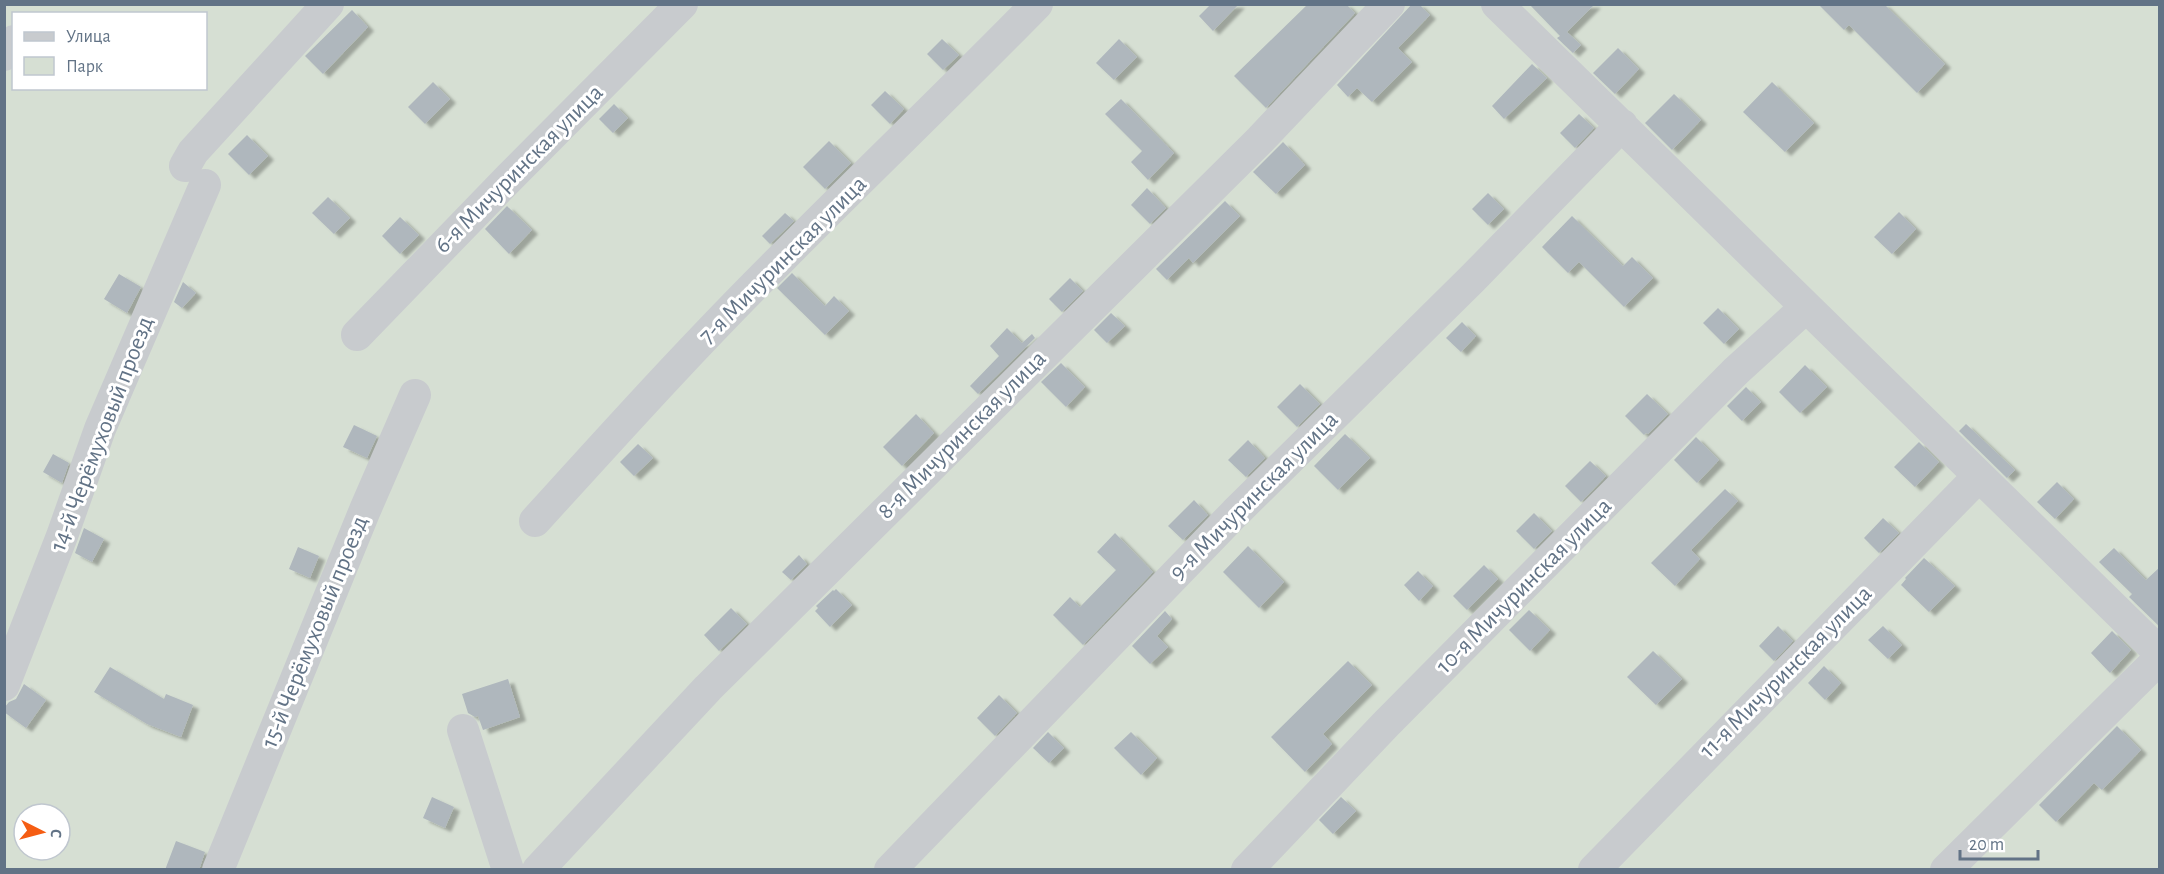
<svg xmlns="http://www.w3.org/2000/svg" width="2164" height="874" font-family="'Alegreya Sans',sans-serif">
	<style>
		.green { fill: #d6dfd3; fill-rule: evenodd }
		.building { fill: #afb7bd; filter: url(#shadow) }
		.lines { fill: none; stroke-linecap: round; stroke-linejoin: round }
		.minor { stroke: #c8cbce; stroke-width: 32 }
		.labels { text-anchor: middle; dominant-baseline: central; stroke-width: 6; stroke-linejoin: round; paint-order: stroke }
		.street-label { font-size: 24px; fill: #627386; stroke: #fff }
	</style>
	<defs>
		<filter id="shadow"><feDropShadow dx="6" dy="4" stdDeviation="1.5" flood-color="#0004"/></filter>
	</defs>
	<rect width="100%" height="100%" fill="#f6f6f2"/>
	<path class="green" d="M5 5H2159V869H5ZM14 14H206V88H14ZM24 814H60V850H24Z"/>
	<path class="building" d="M1211 4H1239L1213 31 1199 16Z
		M1308 4H1346L1355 13 1266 108 1234 76Z
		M1412 4H1419L1430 15 1398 48 1412 62 1372 102 1357 88 1348 97 1337 85Z
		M1529 4H1595L1567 32 1581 45 1573 53 1557 38 1560 36Z
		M1818 4H1884L1945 64 1917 93 1849 25 1844 30Z
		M352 10 368 27 323 74 305 56Z
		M942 39 959 55 943 70 927 54Z
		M1119 39 1137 57 1114 80 1096 63Z
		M1618 48 1639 69 1615 94 1593 73Z
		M1532 64 1547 78 1504 119 1492 106Z
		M433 82 450 99 425 124 408 107Z
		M1772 82 1814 123 1785 152 1743 112Z
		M885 91 904 109 890 124 871 105Z
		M1674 94 1701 120 1672 150 1645 123Z
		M1121 99 1174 153 1148 180 1131 162 1142 151 1105 114Z
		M614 104 628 118 613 133 599 119Z
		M1579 114 1594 128 1575 148 1560 133Z
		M247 135 268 156 249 175 228 154Z
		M829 141 851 163 825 189 803 167Z
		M1283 142 1305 165 1276 194 1253 172Z
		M1147 188 1166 208 1150 224 1131 205Z
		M1488 193 1504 209 1488 225 1472 209Z
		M328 197 350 218 334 234 312 213Z
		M1225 201 1240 216 1193 263 1189 258 1167 280 1156 269Z
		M507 206 532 230 509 254 485 229Z
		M1899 212 1916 229 1892 254 1874 237Z
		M785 213 794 221 770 244 762 236Z
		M1572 216 1623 266 1632 257 1653 278 1624 307 1579 262 1568 273 1542 247Z
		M400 217 419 235 400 254 382 236Z
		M792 273 825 306 834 296 849 311 825 335 777 288Z
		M119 274 141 287 127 313 104 299Z
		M1070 278 1083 291 1062 312 1049 299Z
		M183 282 196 293 182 308 174 302Z
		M1718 308 1739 329 1724 344 1703 323Z
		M1111 313 1125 326 1107 343 1094 330Z
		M1462 322 1476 336 1461 352 1446 338Z
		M1007 328 1022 343 1032 334 1035 338 978 394 970 386 999 356 990 346Z
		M1061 363 1085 387 1066 407 1041 382Z
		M1805 365 1827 387 1800 413 1779 392Z
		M1300 384 1320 404 1297 427 1277 407Z
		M1746 387 1761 402 1742 421 1727 406Z
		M1647 394 1668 414 1648 434 1646 433 1644 435 1625 416Z
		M916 414 934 433 902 466 883 447Z
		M1966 424 2015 470 2007 478 1959 431Z
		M354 425 377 436 367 458 343 447Z
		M1345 434 1370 458 1338 490 1314 466Z
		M1696 437 1719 460 1697 483 1674 460Z
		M1248 440 1265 458 1246 477 1228 460Z
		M1919 442 1939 462 1915 487 1894 467Z
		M638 444 653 458 634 476 620 462Z
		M53 454 69 463 62 483 43 472Z
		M1590 461 1606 476 1581 502 1565 486Z
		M2057 482 2074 499 2055 519 2037 502Z
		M1725 489 1738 501 1691 550 1700 559 1675 586 1651 563Z
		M1194 500 1208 515 1183 540 1168 526Z
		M1534 513 1552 531 1534 549 1516 531Z
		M1883 518 1899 533 1879 553 1864 538Z
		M84 528 104 539 92 562 75 553Z
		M1115 533 1153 572 1083 645 1053 615 1070 597 1080 607 1116 570 1097 552Z
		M1248 546 1284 582 1259 608 1223 572Z
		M298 547 319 556 310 578 289 569Z
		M2114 548 2146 580 2160 567V627L2129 597 2132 594 2099 562Z
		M799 555 807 564 791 580 782 572Z
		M1924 558 1955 586 1929 612 1901 585 1906 579 1905 578Z
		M1484 565 1498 579 1467 610 1453 596Z
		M1418 571 1433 586 1419 601 1404 585Z
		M836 589 852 605 830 627 815 611 818 608 816 606 833 590 834 591Z
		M731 608 747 624 719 651 704 635Z
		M1529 610 1550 630 1530 651 1509 630Z
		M1165 611 1172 619 1157 636 1168 647 1150 664 1132 646Z
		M1778 626 1793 641 1774 661 1759 646Z
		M1883 626 1902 645 1888 659 1868 640Z
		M2112 631 2131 650 2110 673 2091 653Z
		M1653 651 1682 679 1656 705 1627 677Z
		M1348 661 1372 685 1323 734 1332 744 1305 772 1271 737Z
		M1824 666 1841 683 1825 700 1808 683Z
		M110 667 164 699 166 694 193 705 181 737 147 724 94 692Z
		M508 679 520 717 483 730 478 716 475 717 468 713 462 694Z
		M24 684 46 700 26 728 4 712V708L9 702 16 699Z
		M999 695 1017 713 995 736 977 718Z
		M2117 726 2141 750 2102 790 2094 783 2056 822 2039 805Z
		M1048 732 1064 748 1049 763 1033 748Z
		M1131 732 1157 758 1141 775 1114 748Z
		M432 797 454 807 445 828 423 818Z
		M1341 797 1356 811 1333 834 1319 820Z
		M176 841 205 852 199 870H165Z"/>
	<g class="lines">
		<path class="minor" d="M1497 4 2160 653
			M4 55 14 41
			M185 166 193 152 328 4
			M357 335 510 177 682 4
			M535 521C616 432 697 342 783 257 867 172 953 90 1037 4
			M4 685 62 536 100 429 205 185
			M463 730 508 870
			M218 870 365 510 415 395
			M538 870 708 688 1260 140 1389 4
			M890 870 1235 513 1473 278 1622 125
			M1247 870 1386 724 1736 371 1805 308
			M1594 870 1979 476
			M1946 870 2160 658"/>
	</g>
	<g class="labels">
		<g class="street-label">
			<text transform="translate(519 169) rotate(-45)">6-я Мичуринская улица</text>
			<text transform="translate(783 260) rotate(-45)">7-я Мичуринская улица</text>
			<text transform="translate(102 434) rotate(-69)">14-й Черёмуховый проезд</text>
			<text transform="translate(962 435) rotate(-45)">8-я Мичуринская улица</text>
			<text transform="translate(1254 496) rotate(-45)">9-я Мичуринская улица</text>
			<text transform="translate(1524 586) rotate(-45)">10-я Мичуринская улица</text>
			<text transform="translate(315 632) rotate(-68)">15-й Черёмуховый проезд</text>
			<text transform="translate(1786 672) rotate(-45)">11-я Мичуринская улица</text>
		</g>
	</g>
	<rect width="2164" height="874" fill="none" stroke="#627386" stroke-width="12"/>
	<rect x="12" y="12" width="195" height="78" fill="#ffffff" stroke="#c0c7cf" stroke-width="1.5"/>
	<rect x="24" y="32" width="30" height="9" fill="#c8cbce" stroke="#c0c7cf" stroke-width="1.5"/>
	<text x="66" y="42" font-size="18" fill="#627386">Улица</text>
	<rect x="24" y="57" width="30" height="18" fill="#d6dfd3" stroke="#c0c7cf" stroke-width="1.5"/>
	<text x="66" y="72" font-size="18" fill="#627386">Парк</text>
	<g transform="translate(42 832) rotate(96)"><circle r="28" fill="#ffffff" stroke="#c0c7cf" stroke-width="1.5"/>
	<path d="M0-4.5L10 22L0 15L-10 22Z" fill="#f55d13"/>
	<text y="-9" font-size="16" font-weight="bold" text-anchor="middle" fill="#627386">С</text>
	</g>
	<path d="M1960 850v9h78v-9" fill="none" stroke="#627386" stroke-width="3"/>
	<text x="1969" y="850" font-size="18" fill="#627386" stroke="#ffffff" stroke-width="4.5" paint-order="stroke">20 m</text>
</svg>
